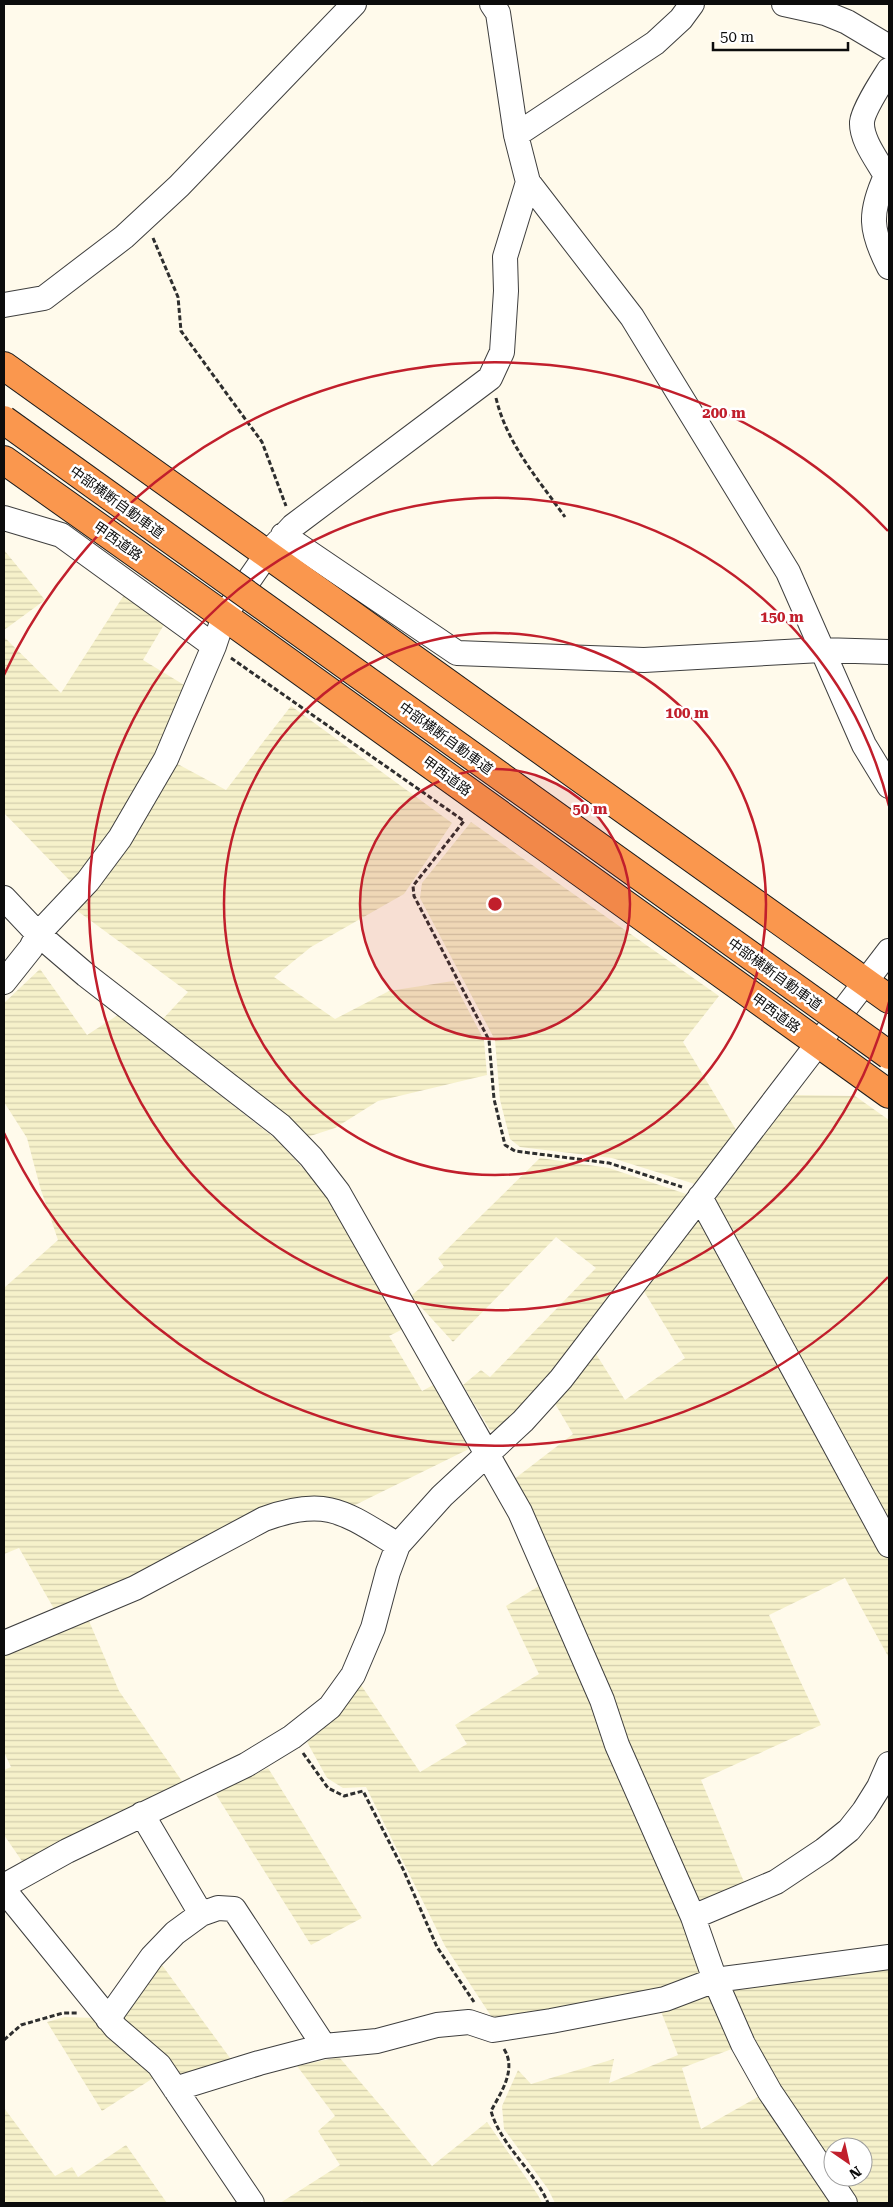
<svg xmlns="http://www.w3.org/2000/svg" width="893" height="2207" font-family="'Roboto Serif','Noto Sans JP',serif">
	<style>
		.farmland { fill: url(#farmland-rules) }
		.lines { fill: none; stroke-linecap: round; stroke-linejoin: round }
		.minor-casing { stroke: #3f3f3f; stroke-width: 26 }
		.highway-casing { stroke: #1d1d1d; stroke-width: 30 }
		.path { stroke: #2e2e2e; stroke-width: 3; stroke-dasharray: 5 2.5; stroke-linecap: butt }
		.minor { stroke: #fff; stroke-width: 24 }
		.highway { stroke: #fa974e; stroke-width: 28 }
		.highway-bridge-casing { stroke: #1d1d1d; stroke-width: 30; stroke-linecap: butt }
		.highway-bridge { stroke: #fa974e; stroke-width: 28 }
		.ring { fill: none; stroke: #c11f2c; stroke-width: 2.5 }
		.labels { text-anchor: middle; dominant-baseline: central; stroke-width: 5; stroke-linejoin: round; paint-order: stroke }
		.street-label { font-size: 14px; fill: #0c0c0c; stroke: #fff }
		.centre { fill: #c11f2c; stroke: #fff; stroke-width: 2.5 }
		.ring-label { font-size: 15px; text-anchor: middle; font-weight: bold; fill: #c11f2c; stroke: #fff; stroke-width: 5; stroke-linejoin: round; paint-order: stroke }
	</style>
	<defs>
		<pattern id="farmland-rules" width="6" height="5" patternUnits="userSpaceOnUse" patternTransform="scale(1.25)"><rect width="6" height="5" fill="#f6f1ca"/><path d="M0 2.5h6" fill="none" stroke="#d2cdac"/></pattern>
	</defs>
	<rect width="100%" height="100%" fill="#fffaeb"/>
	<path class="farmland" d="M4 550 45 600 4 630Z
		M124 595 165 623 143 660 189 688 160 756 75 886 4 813V637L61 693Z
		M291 706 452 823 404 894 311 947 274 977 335 1019 389 991 453 981 484 1040 487 1075 378 1101 335 1128 304 1138 160 1022 188 992 72 907 172 761 226 790Z
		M471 822 719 996 683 1042 738 1133 698 1185 612 1158 520 1147 510 1139 500 1100 495 1040 420 898 422 883Z
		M40 969 87 1035 118 1015 277 1140 332 1200 405 1328 389 1336 422 1391 439 1382 475 1446 349 1508 319 1501 57 1614 19 1548 4 1554V1288L58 1240 40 1187 27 1138 4 1102V1003Z
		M794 1095 855 1096 889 1120V1528L713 1202Z
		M540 1158 609 1168 692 1196 541 1391 500 1430H490L463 1385 481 1370 490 1377 596 1268 556 1237 453 1342 411 1296 444 1267 438 1258Z
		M701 1213 889 1556V1658L845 1578 769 1615 821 1725 701 1780 747 1889 697 1910 513 1480 573 1434 554 1402 596 1354 625 1400 685 1358 643 1290Z
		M544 1583 707 1977 667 1991 495 2022 445 1946 366 1787 343 1788 327 1778 307 1742 328 1724 361 1685 420 1772 467 1744 455 1725 539 1674 506 1606Z
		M89 1621 119 1691 184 1784 24 1864 4 1835V1770L11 1767 4 1752V1656Z
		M268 1768 362 1918 311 1945 215 1793Z
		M159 1961 233 2062 178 2082 116 2016Z
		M889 1963V2203H853L836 2177H863V2147H833V2173L762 2068 725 1983Z
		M712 1989 737 2047 682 2068 701 2129 765 2093 839 2203H555L548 2189 504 2129 502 2106 518 2070 531 2084 614 2059 609 2083 678 2055 660 2009Z
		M65 2017 95 2018 158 2075 102 2111 47 2022Z
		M339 2057 432 2166 487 2122 538 2195 542 2203H364L362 2201 358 2203H280L340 2165 318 2131 335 2116 297 2066Z
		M4 2108 55 2176 72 2167 78 2177 126 2145 167 2203H4Z"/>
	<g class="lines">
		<g class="minor-casing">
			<path id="minor" d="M492 4 498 13 516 135 528 182 632 317 788 572 864 745 889 786
				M784 4 825 13 847 22 889 47
				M889 70C882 81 863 110 862 122 861 140 878 161 886 176 869 213 870 230 889 267
				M516 135 655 43 681 19 692 4
				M4 305 44 298 124 237 179 186 354 4
				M4 518 61 535 214 646
				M283 535 457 653 644 660 821 650 889 652
				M4 898 38 934 86 975 281 1126 311 1157 338 1192 520 1512 602 1700 617 1745 693 1917 715 1980 743 2044 770 2092 845 2203
				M4 982 31 948 38 934 88 881 120 838 166 759 214 646 224 616 267 554 293 526 490 378 502 352 506 291 505 257 528 182
				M700 1197 889 1545
				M4 1643 135 1588 264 1519C327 1496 345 1513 398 1545
				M142 1814 201 1914 218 1908 234 1909 324 2046
				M4 1886 67 1851 246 1765 292 1737 330 1707 353 1675 373 1628 388 1572 398 1545 442 1496 523 1421 561 1379 889 951
				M4 1890 116 2028 159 2065 252 2203
				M693 1917 776 1882 824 1850 849 1830 864 1811 879 1787 889 1764
				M108 2019 152 1957 175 1933 201 1914
				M175 2089 259 2063 324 2046 377 2041 437 2025 469 2022 493 2030 551 2021 665 1999 715 1980 889 1957"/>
		</g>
		<g class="highway-casing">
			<path id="highway" d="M4 366 889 999
				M4 460 224 616 889 1094"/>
		</g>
		<path class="path" d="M153 238 178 297 181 331 262 442 286 506
			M496 398C507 444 538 479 565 517
			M231 658 464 821 413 886 414 896 489 1040 494 1099 505 1145 515 1151 609 1163 682 1187
			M303 1753 328 1788 344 1796 363 1791 403 1869 437 1947 474 2002
			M4 2040 21 2025 63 2013H78
			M504 2049C517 2070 501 2092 491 2111 501 2146 534 2170 548 2203"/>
		<use href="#minor" class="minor"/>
		<use href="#highway" class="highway"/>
		<g class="highway-bridge-casing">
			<path id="highway-bridge" d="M4 420 889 1055"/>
		</g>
		<use href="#highway-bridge" class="highway-bridge"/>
	</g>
	<circle cx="495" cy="904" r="135" fill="#c11f2c" fill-opacity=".12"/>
	<g class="ring">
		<circle cx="495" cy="904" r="135"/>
		<circle cx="495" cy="904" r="271"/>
		<path d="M889 1002A406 406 0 1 1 889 806"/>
		<path d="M888 1277A542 542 0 0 1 4 1133M4 675A542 542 0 0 1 888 531"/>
	</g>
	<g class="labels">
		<g class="street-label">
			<text transform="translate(117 502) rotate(36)">中部横断自動車道</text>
			<text transform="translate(118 541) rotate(35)">甲西道路</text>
			<text transform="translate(446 738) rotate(36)">中部横断自動車道</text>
			<text transform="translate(447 776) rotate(36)">甲西道路</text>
			<text transform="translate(775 974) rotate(36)">中部横断自動車道</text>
			<text transform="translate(776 1013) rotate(36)">甲西道路</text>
		</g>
	</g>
	<circle cx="495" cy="904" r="8" class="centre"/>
	<g class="ring-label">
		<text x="724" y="418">200 m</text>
		<text x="782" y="622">150 m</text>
		<text x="687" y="718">100 m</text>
		<text x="590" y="814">50 m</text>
	</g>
	<rect width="893" height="2207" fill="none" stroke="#0c0c0c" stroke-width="10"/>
	<g transform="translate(848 2162) rotate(146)"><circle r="24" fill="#ffffff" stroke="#9e9e9e"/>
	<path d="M0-4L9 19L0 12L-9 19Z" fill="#c11f2c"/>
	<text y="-8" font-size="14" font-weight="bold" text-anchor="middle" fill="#0c0c0c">N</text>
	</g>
	<path d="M713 42v8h135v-8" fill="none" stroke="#0c0c0c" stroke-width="2.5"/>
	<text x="720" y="42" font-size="15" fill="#0c0c0c" stroke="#ffffff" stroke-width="4" paint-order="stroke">50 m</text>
</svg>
